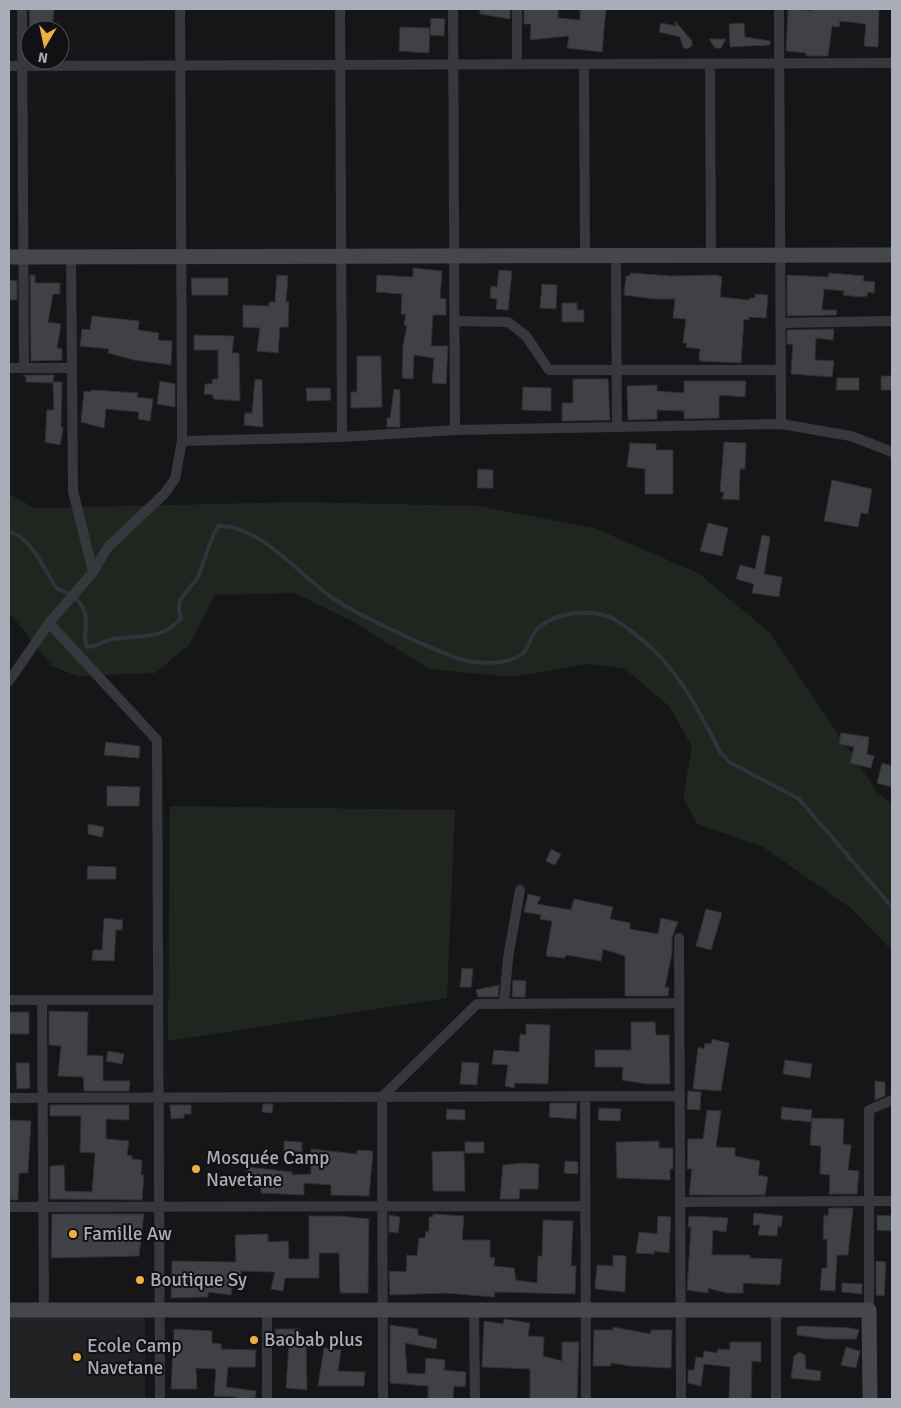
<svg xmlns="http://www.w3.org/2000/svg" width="901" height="1408" font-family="Signika,sans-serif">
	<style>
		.built { fill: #222225 }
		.green { fill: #1e261f }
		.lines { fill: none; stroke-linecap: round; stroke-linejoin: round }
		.stream { stroke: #2c353c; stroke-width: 4 }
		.building { fill: #404145; stroke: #303034 }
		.street { stroke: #37383d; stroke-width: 10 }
		.secondary { stroke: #45474d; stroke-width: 15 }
		.poi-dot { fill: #f2b134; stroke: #111113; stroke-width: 2 }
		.labels { text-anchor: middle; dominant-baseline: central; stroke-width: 4; stroke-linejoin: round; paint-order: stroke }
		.poi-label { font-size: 19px; fill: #a8adb8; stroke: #111113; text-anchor: start }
	</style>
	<rect width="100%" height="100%" fill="#161618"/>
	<path class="built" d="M9 1314 145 1315V1399H9Z"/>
	<path class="green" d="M9 494 35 508 301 502 478 506 594 528 698 573 769 632 878 793 892 805V951L852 909 763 847 697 824 683 797 692 747 670 707 624 668 587 664 513 677 430 669 350 620 294 593 215 595 189 645 155 673 77 676 52 666 12 616 9 615Z
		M170 806 455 810 447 998 168 1041Z"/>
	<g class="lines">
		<path class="stream" d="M9 531C33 540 43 567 56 588 73 595 87 603 86 624 86 633 83 638 87 647 97 647 102 641 112 639 138 635 162 641 181 618L179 610 180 600 198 577 214 533 219 526C260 524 304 580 337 601 362 617 391 629 418 642 433 648 448 656 464 660 480 664 508 665 522 654 530 647 531 635 538 628 556 612 588 609 610 617 619 621 627 628 635 634 676 665 697 707 720 752L729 762 799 799 892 907"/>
	</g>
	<path class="building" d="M31 9H54L52 30H30L29 10Z
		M480 9H510V19L480 14Z
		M524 9H558V18L580 20V9H606L602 52 567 48 569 36 530 40 531 24H524Z
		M798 9 812 11V9H879L878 47 864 46 866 24 840 21 839 27 832 26 828 56H806V53L786 51 788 10Z
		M431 18 445 19 444 36 430 35Z
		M675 21 692 41V46L687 49 683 47 680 37 659 32 661 23 676 26Z
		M744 23 745 37 770 41V45L730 47 729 24Z
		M400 27 430 28 429 53 399 51Z
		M709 39H726L721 48H715Z
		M413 268 442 271 440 298 446 299V315H433L431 346H448L446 384 432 383 434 358 414 355 413 379 402 378 403 345 407 326 404 325 406 314H401L402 294 376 292 377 275 413 277Z
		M499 270 512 271 508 310 496 309 497 299 490 298 491 286 497 287Z
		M630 273 671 276 716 275 722 277 720 297 749 300 750 298H755V294L768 295 766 318 749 317V320L744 319 741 363 699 361 700 349 686 347 687 343H683L686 319 673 318 675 299H655L624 295 626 276H630Z
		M829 273 864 276 863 281 875 282 874 293 868 292 867 296 859 297 843 295 844 291 824 289 822 310H837L836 315 787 316V275L828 277Z
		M30 275H35V283H60V294H53L48 322 61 324 57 348 62 349V360L31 361Z
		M277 275 288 276 286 302H289L288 327H280L278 353 257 351 260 328 243 327V305L269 306V302H275Z
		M191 278H228V295H192Z
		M9 280 17 281V300H9Z
		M542 284 557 285 556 309 540 308Z
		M562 303H577V310H584V322H562Z
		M92 316 139 321 138 330 159 333 158 340 172 341 171 365 134 360 108 353 109 349 80 346 82 329 90 330Z
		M834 329 833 340 816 338 815 360 834 361 832 377 791 374 793 344H787V330Z
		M194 335 234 336 232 353H239L240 401 213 399V395L204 394 205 384H212L213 379H218V350H194Z
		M357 356H381L382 407 351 408V392H357Z
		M23 375H54L53 383 26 382V377Z
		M881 376H892V390H881Z
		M837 378H859V390H836Z
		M255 379 262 380 263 427 244 425 245 413H252Z
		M573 379H608L610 420 562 421V403H573Z
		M160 381 175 384V407L157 404Z
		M684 381H746L745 397 719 395V418L684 419V411L657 410V419L628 420 627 386 657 385V391L684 393Z
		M53 382H62L61 427 63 428 60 445 45 442 47 410H54Z
		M523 387 551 388V411L522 410Z
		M306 388H330L331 400 307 401Z
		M394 389 400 390V427H387V418H390Z
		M91 390 138 393 137 397 153 399 150 421 138 419 139 412 106 409 104 428 81 422 84 391 91 392Z
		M724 442 746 443 745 469H740L739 500 722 499 724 492H720Z
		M630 443 656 444V450H673V494H645V469L627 467Z
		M478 469 493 470V488H477Z
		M832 480 872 489 868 514 861 513 858 527 824 521Z
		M708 523 728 528 722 556 700 551Z
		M762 535 770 537 764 574 782 577 779 597 752 593 754 584 736 579 740 565 755 569Z
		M841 733 869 737 867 754 874 756 871 768 850 763 854 747 839 744Z
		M106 742 140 746 139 758 104 755Z
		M882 763 892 766V787L877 783Z
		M107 786 140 787 139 806H107Z
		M88 824 104 827 102 837 88 834Z
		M551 849 561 854 555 865 546 861Z
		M88 866 116 867V879H87Z
		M528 894 541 897 537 904 571 910 574 899 613 907 610 919 630 923V929L658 934 661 918 678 922 672 938V953L665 987 669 988 668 996H625V956L603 949 601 961 566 955 565 958 546 956 552 921 540 919 541 915 524 912Z
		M706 909 722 913 711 950 696 946Z
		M104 918 123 920 122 930H116L114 961 92 960 93 950H102Z
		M462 968 473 969 471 987H460Z
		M513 980 526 981 525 997H512Z
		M499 985 498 997H478L476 990Z
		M49 1011 88 1012 87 1055 103 1056V1081H130L129 1091H84L83 1077 58 1076 61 1046 49 1045Z
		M9 1012H29V1034H9Z
		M631 1022H655L656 1035H669L670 1084H647L622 1080 623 1067H595V1050H631Z
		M526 1024 550 1025 548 1084 515 1083 514 1088 505 1086 508 1065 492 1064 494 1050 519 1052 520 1034 526 1035Z
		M712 1039 729 1043 721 1091 693 1089 698 1047 704 1049 705 1043 711 1044Z
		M108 1051 124 1054 122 1064 106 1061Z
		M785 1060 812 1064 810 1078 783 1074Z
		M462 1062 479 1063 477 1085 460 1084Z
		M16 1063H29L30 1088 17 1089Z
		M875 1081 885 1082V1096L875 1100Z
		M688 1091 701 1092 700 1110 687 1109Z
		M550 1103H577L576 1119 549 1117Z
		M263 1104H273L272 1113 262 1112Z
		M50 1105H129V1120L106 1119V1139L129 1141 127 1155 132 1156V1159L142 1160 141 1175H144L142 1200 50 1199V1166L64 1165 65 1191 92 1192 95 1153 80 1152 81 1116H50Z
		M170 1105H191V1114H184V1118L171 1119Z
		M782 1107 812 1110 811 1122 781 1119Z
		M599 1108 621 1109 620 1121 598 1120Z
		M447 1109 465 1110V1120L446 1119Z
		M707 1110 721 1111 716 1147 735 1148V1156L760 1161 758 1175 768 1177 765 1195H689L692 1169H687L688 1139H703Z
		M812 1118 844 1119 843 1144 851 1145 848 1170 859 1171 857 1194H829L830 1175 820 1174 821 1146 810 1145Z
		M9 1120 31 1121 28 1173H19L18 1200H9Z
		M284 1141 302 1142V1152L284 1151Z
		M659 1141V1148H673V1169H670V1180L617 1178 616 1142Z
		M465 1142H484V1153H465Z
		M311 1149 357 1154V1150L373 1151 369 1196 331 1195V1185L304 1183V1195L261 1193V1184L247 1183V1167L292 1172V1175L311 1174Z
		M464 1151 465 1191H433L432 1152Z
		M565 1161 578 1162V1174L564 1173Z
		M523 1163 539 1164 538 1189H520L519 1199H500L503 1165Z
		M829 1208H853L848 1255H837L835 1291 820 1290 822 1268H827V1239H823L824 1215 828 1216Z
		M754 1213 783 1216 781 1227 778 1226 777 1236 758 1235 760 1225H753Z
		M52 1214H144L139 1256 51 1258Z
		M433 1214 464 1216 462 1240H490V1257L495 1258 494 1266 514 1268 516 1280 537 1283 538 1256H542L543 1220 573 1221 571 1266H576L575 1294 495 1292 494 1297 446 1293 390 1295 389 1271 406 1272 407 1255 417 1256 419 1238H425L426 1231 429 1232V1217H433Z
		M389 1215 400 1217 398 1233 389 1232Z
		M877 1215 892 1216V1231L877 1230Z
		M309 1216H339L369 1219 368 1293H340L339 1253H319V1278H285L283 1291 271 1289 275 1272 241 1271V1277H234L231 1295 208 1292V1297L171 1298 172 1261 236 1262 235 1235 268 1234V1242L288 1241 289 1259H309Z
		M658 1216 671 1217 669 1253 654 1251V1254L636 1253 639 1232 657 1234Z
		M689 1216 728 1218 726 1232 713 1230 712 1255H750V1258L782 1259 780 1285 743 1283V1293H726L708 1288V1293L687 1290 691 1227H688Z
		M613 1255 626 1256 625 1292 595 1289 597 1265 613 1266Z
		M876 1261 886 1262 884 1296 876 1295Z
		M842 1283 862 1284V1294L842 1292Z
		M504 1319 530 1323 528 1336 544 1337 543 1356 562 1361V1342H579L577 1399H530V1369L482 1367 484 1321 503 1324Z
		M390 1325 418 1329V1335L437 1339 436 1349 405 1343 407 1373 425 1374 426 1358 445 1360 444 1370 466 1372 465 1387 454 1386 453 1399H428V1386L390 1383Z
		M800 1326 850 1328 859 1330 856 1339H826L797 1335V1327Z
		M613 1327 651 1334V1330H672L671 1368 630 1366 611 1363V1366H593L594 1330H613Z
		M174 1329 212 1331V1343L222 1344 221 1349 256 1350 255 1367H228L226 1387 256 1391 255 1398 235 1399 236 1397 214 1396 216 1369 196 1368 197 1389H171Z
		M275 1329H300V1335L306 1337 307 1390 286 1388 289 1343H276Z
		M730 1342H761V1362L752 1361 751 1399H729L730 1367 704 1364 701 1386 688 1383V1370H694L696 1357 703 1358 704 1351 717 1353 718 1349 730 1350Z
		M846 1347 860 1351 856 1368 841 1365Z
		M324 1348 341 1350 338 1371 365 1372 364 1386H318Z
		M799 1352 805 1355 806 1369 821 1371 820 1381 791 1378 794 1356Z"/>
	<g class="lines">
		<path class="street" d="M22 9 24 368H72
			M340 9 342 437
			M453 9 455 430
			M517 9V64
			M779 9 781 424
			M584 64 585 256
			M710 64 711 256
			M9 66 892 63
			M616 256 617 427
			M71 257 73 491 93 572
			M455 321 508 322 526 336 549 370H781
			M781 323 892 321
			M9 368H24
			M182 441 342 437 455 430 781 424 851 436 892 452
			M49 623 157 740 160 1399
			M9 681 49 623 93 572 108 547 164 494 175 479 182 441V413L180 9
			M679 938 681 1399
			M9 1000H158
			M42 1000 44 1310
			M504 1004 508 958 520 890
			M585 1096 586 1399
			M9 1098 680 1096
			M680 1202 892 1201
			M9 1207 585 1206
			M267 1309V1399
			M474 1309 475 1399
			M776 1310V1399
			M869 1310V1110L892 1100
			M383 1399 382 1097 477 1004 679 1003"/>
		<path class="secondary" d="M9 257 892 255
			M9 1310H869L870 1399"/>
	</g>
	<g class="poi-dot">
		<circle cx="196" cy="1169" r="5"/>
		<circle cx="73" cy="1234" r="5"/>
		<circle cx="140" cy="1280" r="5"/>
		<circle cx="254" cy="1340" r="5"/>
		<circle cx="77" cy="1357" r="5"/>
	</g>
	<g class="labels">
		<g class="poi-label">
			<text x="206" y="1158">Mosquée Camp<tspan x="206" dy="22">Navetane</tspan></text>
			<text x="83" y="1234">Famille Aw</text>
			<text x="150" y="1280">Boutique Sy</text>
			<text x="264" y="1340">Baobab plus</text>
			<text x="87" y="1346">Ecole Camp<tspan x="87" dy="22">Navetane</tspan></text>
		</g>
	</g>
	<rect width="901" height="1408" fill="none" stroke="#a8adb8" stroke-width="20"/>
	<g transform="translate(45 45) rotate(189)"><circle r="24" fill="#111113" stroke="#4d4f55"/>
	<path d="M0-4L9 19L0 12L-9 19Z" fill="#f2b134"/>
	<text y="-8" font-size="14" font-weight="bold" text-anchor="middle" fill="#a8adb8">N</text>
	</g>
</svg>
